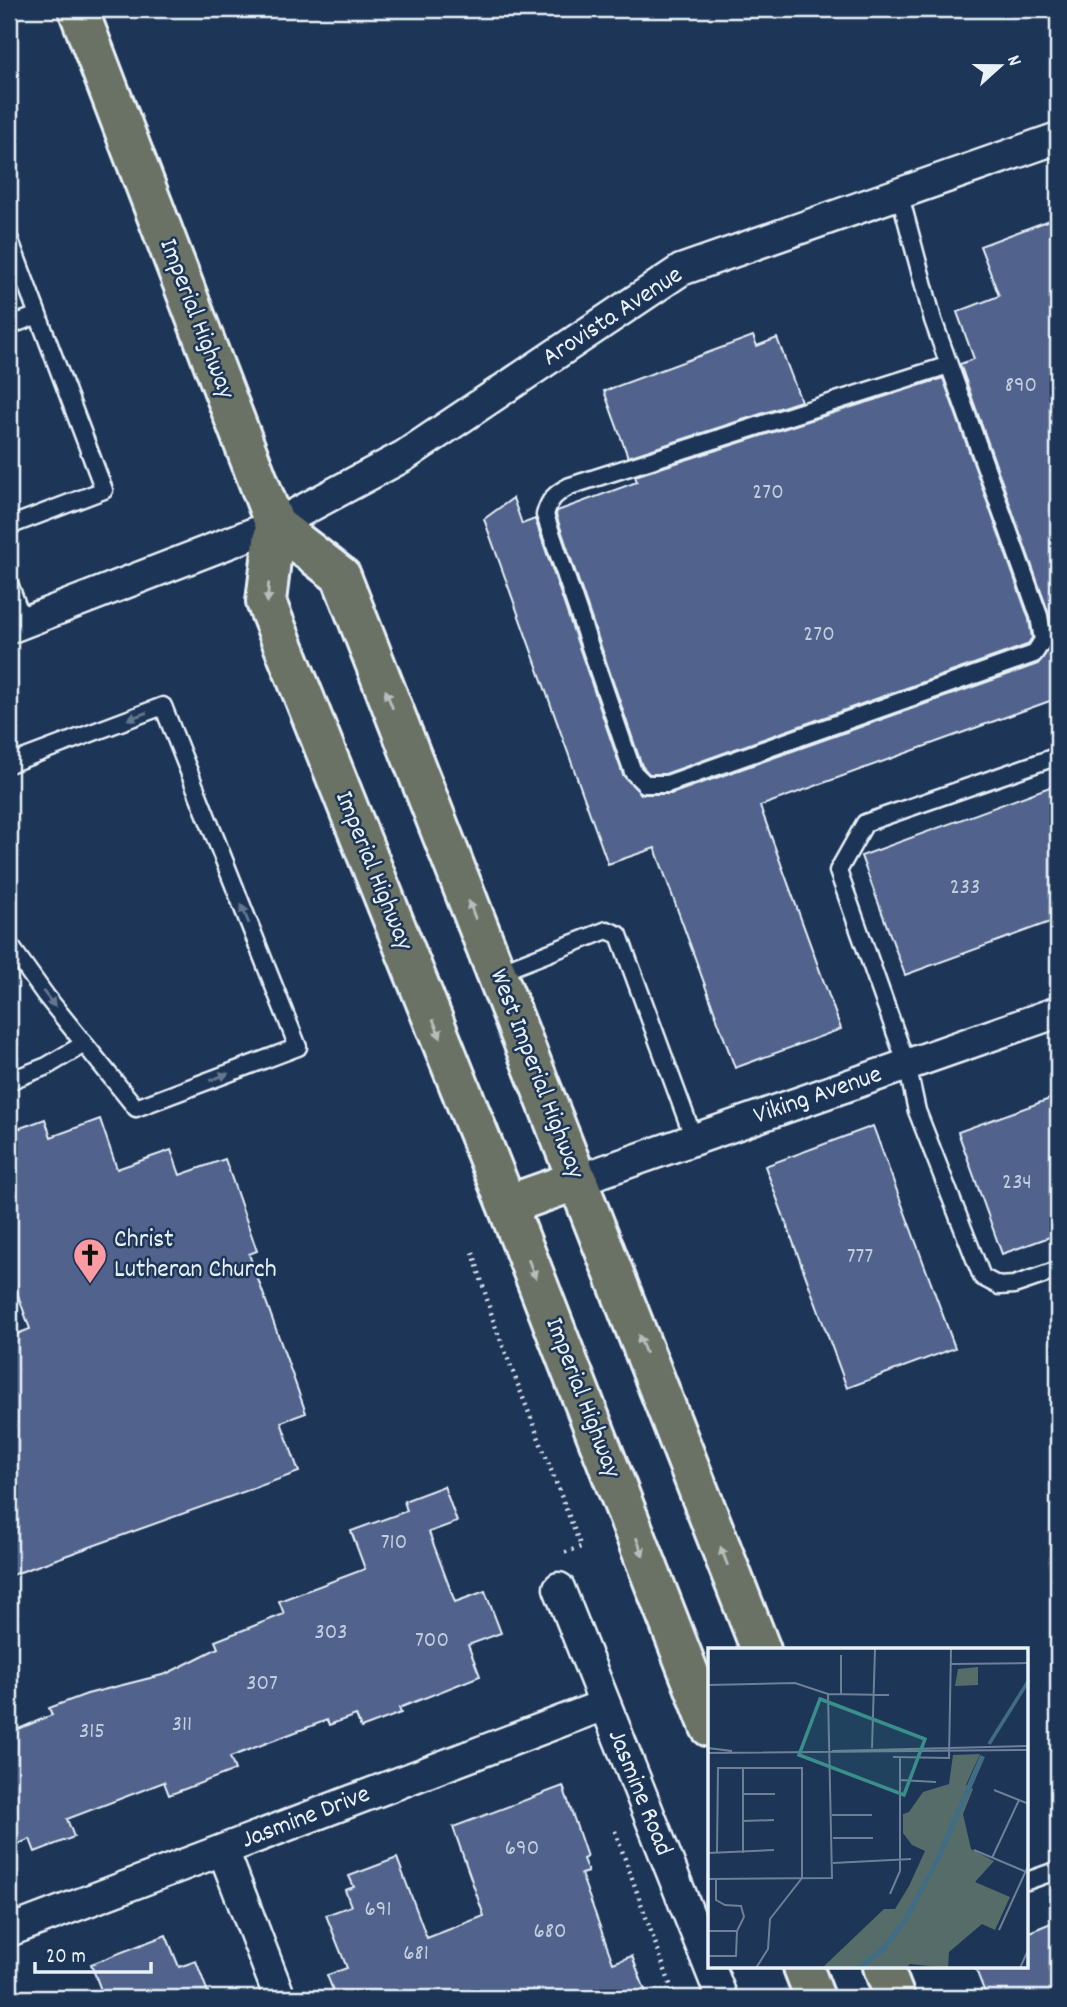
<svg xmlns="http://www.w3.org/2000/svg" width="1067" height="2007" font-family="Dekko,sans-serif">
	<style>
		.building { fill: #51648c; stroke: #e8f1f8; stroke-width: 2 }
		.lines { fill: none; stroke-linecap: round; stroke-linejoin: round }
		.service-casing { stroke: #e8f1f8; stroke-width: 21 }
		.minor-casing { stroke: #e8f1f8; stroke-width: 35 }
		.primary-casing { stroke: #e8f1f8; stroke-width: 44 }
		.path { stroke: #e8f1f8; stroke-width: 4.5; stroke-dasharray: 2 5; stroke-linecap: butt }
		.service { stroke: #1d3557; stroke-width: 16 }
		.minor { stroke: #1d3557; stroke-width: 30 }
		.primary { stroke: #6b7165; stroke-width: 38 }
		.oneway { fill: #b6bebd }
		.oneway2 { fill: #64778f }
		.labels { text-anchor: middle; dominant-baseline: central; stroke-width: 5; stroke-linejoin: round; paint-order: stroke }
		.number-label { font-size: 23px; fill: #c2cedd }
		.street-label { font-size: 26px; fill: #e8f1f8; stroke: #1d3557 }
		.poi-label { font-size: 26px; fill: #e8f1f8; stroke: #1d3557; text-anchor: start }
		.inset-river { fill: none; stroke: #406d84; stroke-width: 3.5 }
		.inset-road { fill: none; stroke: #6e8097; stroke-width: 2 }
		.view { fill: #3a8f8a; fill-opacity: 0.15; stroke: #3a8f8a; stroke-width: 3.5 }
		.inset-edge { fill: none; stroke: #e8f1f8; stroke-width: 3.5 }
	</style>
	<rect width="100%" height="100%" fill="#1d3557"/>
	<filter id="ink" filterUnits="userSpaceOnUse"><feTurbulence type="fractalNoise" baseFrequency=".0143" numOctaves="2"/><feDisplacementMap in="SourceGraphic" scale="14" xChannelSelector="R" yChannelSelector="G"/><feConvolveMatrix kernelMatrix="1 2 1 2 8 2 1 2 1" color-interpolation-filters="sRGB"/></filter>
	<g filter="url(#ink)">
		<path class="building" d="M1058 217V698L760 806 841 1029 735 1068 655 848 608 864 484 519 513 498 522 524 535 519 623 775 641 794H671L1038 664 1052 645 1053 638 1049 614 960 364 974 359 957 312 999 296 980 246Z
			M753 336 757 346 777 338 801 401 628 457 604 391Z
			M943 378 1029 619 1032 638 1027 645 665 774H649L642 766 556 515 557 511 637 482 635 476Z
			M1058 784V919L905 975 861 856Z
			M1058 1096V1234L1002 1254 958 1132Z
			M45 1119 51 1137 100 1119 117 1169 171 1150 180 1175 225 1159 257 1251 249 1254 306 1413 281 1422 299 1472 9 1576V1337L30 1329 9 1270V1132Z
			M873 1126 955 1348 847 1388 765 1166Z
			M444 1486 457 1522 429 1532 455 1602 485 1591 501 1633 468 1645 480 1676 399 1708 401 1713 361 1728 356 1715 329 1725 327 1720 230 1757 235 1770 169 1795 164 1782 67 1819 74 1837 35 1852 30 1839 9 1848V1733L52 1715 49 1708 87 1694 166 1674 218 1648 215 1641 284 1614 279 1601 365 1569 351 1531 407 1511 404 1501Z
			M563 1786 587 1857 583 1859 588 1872 581 1874 613 1963 632 1956 648 1998H336L327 1975 347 1968 326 1915 351 1906 345 1890 354 1887 349 1876 397 1858 427 1938 484 1916 453 1827Z
			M1058 1920V1998H987L975 1967H1027V1933Z
			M166 1935 179 1967 196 1961 210 1998H104L91 1964Z"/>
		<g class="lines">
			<g class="service-casing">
				<path id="service" d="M899 192 933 320 1039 616 1043 640 1034 654 667 784H645L633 772 545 515C549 499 556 493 570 486L949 365
					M9 238 38 315 9 326
					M9 526 104 490 38 315
					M9 583 23 622
					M1058 756 865 823 838 871 907 1065 917 1111 982 1277 999 1286 1014 1285 1058 1270
					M9 764 163 706 298 1047 136 1108 46 996 9 944
					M497 973 607 930 619 935 694 1139
					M9 1081 47 1066 84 1044
					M1027 1881 1058 1870"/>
			</g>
			<g class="minor-casing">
				<path id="minor" d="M9 628 275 525 404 456 681 270 1058 138
					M578 1180 1058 1012
					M559 1588 722 1998
					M223 1850 280 1998
					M9 1931 604 1705"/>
			</g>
			<g class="primary-casing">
				<path id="primary" d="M78 9 275 525 266 602 507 1205 710 1727
					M275 525 341 576 761 1650
					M507 1205 578 1180
					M803 1967 815 1998
					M883 1967 895 1998"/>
			</g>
			<path class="path" d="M473 1252 494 1323 581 1547 563 1553
				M615 1831 675 1998"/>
			<use href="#service" class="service"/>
			<use href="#minor" class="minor"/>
			<use href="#primary" class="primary"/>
		</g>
		<defs><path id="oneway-solid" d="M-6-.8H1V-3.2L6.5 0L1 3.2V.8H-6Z" transform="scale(1.75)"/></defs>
		<g class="oneway">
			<use href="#oneway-solid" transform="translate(268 593) rotate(94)"/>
			<use href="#oneway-solid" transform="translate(389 699) rotate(-111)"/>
			<use href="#oneway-solid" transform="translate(472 910) rotate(-111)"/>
			<use href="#oneway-solid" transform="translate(437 1029) rotate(68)"/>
			<use href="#oneway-solid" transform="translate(532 1269) rotate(69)"/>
			<use href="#oneway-solid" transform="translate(642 1344) rotate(-111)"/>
			<use href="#oneway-solid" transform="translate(640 1547) rotate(69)"/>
			<use href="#oneway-solid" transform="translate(724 1556) rotate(-111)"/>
		</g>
		<g class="oneway2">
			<use href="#oneway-solid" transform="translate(137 716) rotate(160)"/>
			<use href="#oneway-solid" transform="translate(245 914) rotate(-112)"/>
			<use href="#oneway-solid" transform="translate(49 999) rotate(52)"/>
			<use href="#oneway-solid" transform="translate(219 1077) rotate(-21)"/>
		</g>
	</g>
	<defs>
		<g id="church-pin" transform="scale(1.75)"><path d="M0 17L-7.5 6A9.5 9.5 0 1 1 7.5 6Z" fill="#ff9aa2" stroke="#1d3557"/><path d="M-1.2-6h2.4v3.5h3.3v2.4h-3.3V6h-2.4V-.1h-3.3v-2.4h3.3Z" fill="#111"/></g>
	</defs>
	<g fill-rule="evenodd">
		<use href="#church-pin" x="90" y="1255"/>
	</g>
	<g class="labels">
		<g class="number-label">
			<text x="1021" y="386">890</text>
			<text x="768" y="493">270</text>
			<text x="819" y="635">270</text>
			<text x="965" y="888">233</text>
			<text x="1017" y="1183">234</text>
			<text x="860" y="1257">777</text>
			<text x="394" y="1543">710</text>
			<text x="331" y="1633">303</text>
			<text x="432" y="1641">700</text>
			<text x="262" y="1684">307</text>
			<text x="182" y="1725">311</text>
			<text x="92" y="1732">315</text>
			<text x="522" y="1849">690</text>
			<text x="378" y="1910">691</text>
			<text x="550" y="1932">680</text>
			<text x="416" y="1954">681</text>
		</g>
		<g class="street-label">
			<text transform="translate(613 317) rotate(-33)">Arovista Avenue</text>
			<text transform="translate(196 319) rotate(69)">Imperial Highway</text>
			<text transform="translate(373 871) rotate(68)">Imperial Highway</text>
			<text transform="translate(536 1074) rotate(69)">West Imperial Highway</text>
			<text transform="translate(818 1096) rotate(-19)">Viking Avenue</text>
			<text transform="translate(582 1398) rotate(69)">Imperial Highway</text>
			<text transform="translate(639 1793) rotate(68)">Jasmine Road</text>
			<text transform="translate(306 1818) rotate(-21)">Jasmine Drive</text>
		</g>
		<g class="poi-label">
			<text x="114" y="1240">Christ<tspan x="114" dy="30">Lutheran Church</tspan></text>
		</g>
	</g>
	<g transform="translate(708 1648)">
		<rect width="320" height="320" fill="#1d3557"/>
		<path d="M270 19V37L247 38 250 21ZM272 106 258 137 265 141 255 166 263 201 286 213 267 234 302 249 287 282 274 276 241 304 240 320 202 316 198 320H114L176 261H187L201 238 217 203 204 197 195 185V166L201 164 215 144 241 136 245 107Z" fill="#566c68"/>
		<path d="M272 107 277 109 235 206 199 274 178 302 156 320H147L174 298 194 272 224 218Z" fill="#406d84"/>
		<path class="inset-river" d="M281 96 321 32"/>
		<path class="inset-road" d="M242 16 321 15M0 37 87 35 120 46 181 47M133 46V7M0 100 24 103M164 100 167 1M124 103 321 98M0 105 321 102M185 109 241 110 243 1M192 132 228 134M286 142 321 156M35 146H67M124 167H164M35 173 66 172M125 190H165M266 202 321 225M0 205 66 202M9 205 10 120H94V230L62 271 60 301 48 320M35 205V120M284 210 311 152M125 215 203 211M0 231 124 230 120 46M182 246 192 223V109M291 282 321 216M0 283H29M0 308H28L29 283 36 269 33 258 17 257 8 252V231M312 320 321 300"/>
		<path class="view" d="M112 51 217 91 196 147 91 107Z"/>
		<rect width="320" height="320" class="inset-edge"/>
	</g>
	<rect width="1067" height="2007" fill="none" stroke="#1d3557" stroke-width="35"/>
	<rect x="18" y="18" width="1032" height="1972" fill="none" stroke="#e8f1f8" stroke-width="2.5" filter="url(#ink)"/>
	<g transform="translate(1000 66) rotate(69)" stroke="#1d3557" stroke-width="5" paint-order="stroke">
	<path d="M0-5L12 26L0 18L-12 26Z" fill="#e8f1f8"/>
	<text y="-10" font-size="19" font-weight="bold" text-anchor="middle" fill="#e8f1f8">N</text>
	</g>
	<path d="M35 1962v10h116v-10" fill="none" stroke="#e8f1f8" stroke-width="3.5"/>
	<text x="46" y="1962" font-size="21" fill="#e8f1f8" stroke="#1d3557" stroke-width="5" paint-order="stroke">20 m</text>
</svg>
